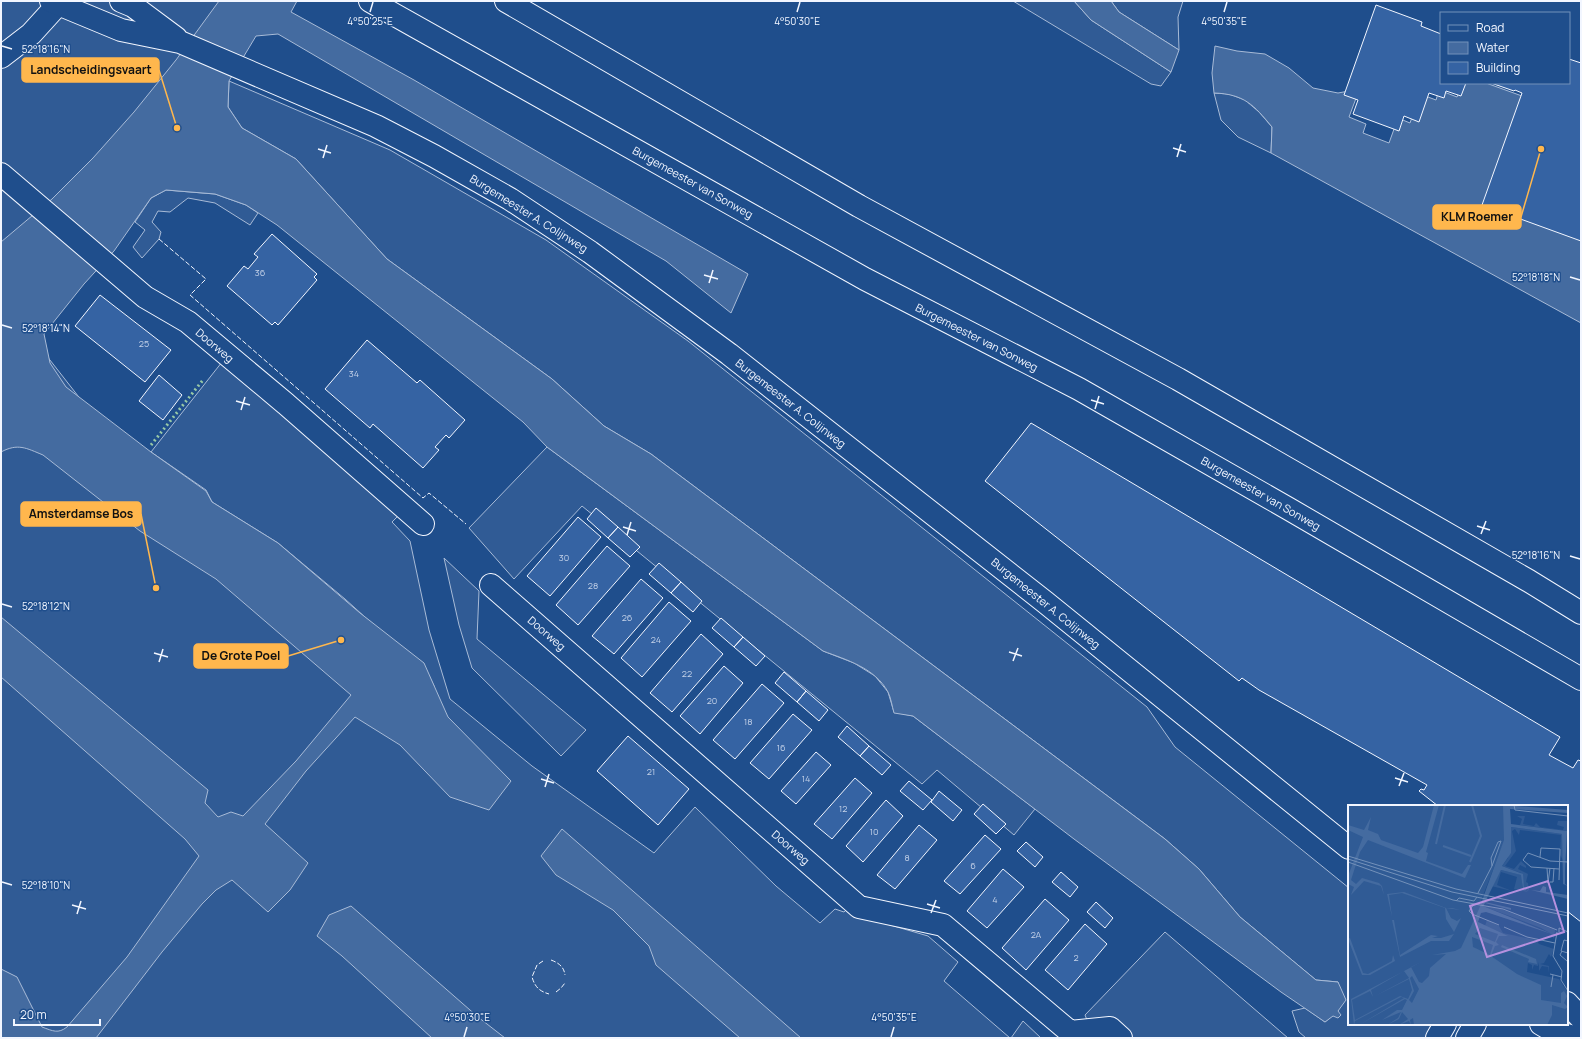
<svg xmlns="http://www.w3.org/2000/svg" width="1582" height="1039" font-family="Manrope,sans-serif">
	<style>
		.built { fill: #305b95; stroke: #a8bbd7 }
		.water { fill: #446ba0; stroke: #a8bbd7 }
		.building { fill: #3563a3; stroke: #f2f6ff }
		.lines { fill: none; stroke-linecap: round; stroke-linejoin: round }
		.street-casing { stroke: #f2f6ff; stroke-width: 24 }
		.secondary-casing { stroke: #f2f6ff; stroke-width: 24 }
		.highway-casing { stroke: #f2f6ff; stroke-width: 24 }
		.street { stroke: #1f4e8c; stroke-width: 22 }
		.secondary { stroke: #1f4e8c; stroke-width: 22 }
		.highway { stroke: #1f4e8c; stroke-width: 22 }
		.hedge { stroke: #97c8a6; stroke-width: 3; stroke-dasharray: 2 3; stroke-linecap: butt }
		.fence { stroke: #f2f6ff; stroke-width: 1; stroke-dasharray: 5 2; stroke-linecap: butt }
		.ticks { fill: none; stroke: #f2f6ff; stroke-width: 1.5 }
		.labels { text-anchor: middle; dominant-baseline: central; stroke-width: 3; stroke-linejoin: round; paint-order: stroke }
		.number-label { font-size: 9px; fill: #c3d1e8 }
		.street-label { font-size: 11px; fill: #f2f6ff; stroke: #1f4e8c }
		.inset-river { fill: none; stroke: #446ba0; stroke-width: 2 }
		.inset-road { fill: none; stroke: #7391ba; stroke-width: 1 }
		.view { fill: #b691df; fill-opacity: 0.15; stroke: #b691df; stroke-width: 2 }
		.inset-edge { fill: none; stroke: #f2f6ff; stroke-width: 2 }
		.ticks-label { font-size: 10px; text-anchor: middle; fill: #f2f6ff; stroke: #1f4e8c; stroke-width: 3; stroke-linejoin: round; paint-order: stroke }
		.leader { fill: none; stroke: #ffb74d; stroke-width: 1.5 }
		.callout-dot { fill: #ffb74d; stroke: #1f4e8c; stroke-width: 1.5 }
		.callout { fill: #ffb74d; stroke: #ffb74d; stroke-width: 1.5 }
		.callout-label { font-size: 12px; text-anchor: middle; font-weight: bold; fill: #111 }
	</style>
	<rect width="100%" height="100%" fill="#1f4e8c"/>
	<path class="built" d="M1 1H224L101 173 39 346 89 410 434 686 428 674 345 599 278 543 212 502 206 490 151 452 222 362 398 516 392 522 410 541 429 630 450 699 532 766 654 853 695 807 776 886 820 923 835 909 844 912 849 907 856 915 928 936 958 962 944 981 1010 1038H1Z
		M1013 1H1074L1091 20 1171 72 1161 86 1151 84Z
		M1111 1H1183L1178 17 1179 50 1119 12Z
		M229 81 390 150 546 240 688 341 1147 707 1175 747 1349 888V1024H1432L1425 1038H1306L1299 1032 1292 1011 1305 1008 1325 1022 1338 1011V982L1316 980 1240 917 1199 869 1165 839 651 454 604 426 552 379 387 259 296 159 242 128 228 107Z
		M1214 93 1229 94 1245 100 1259 112 1272 127 1271 153 1238 137 1221 120Z
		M166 190 215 194 246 205 258 213 250 225 215 203 188 198 170 212 158 211 152 222 161 232 159 239 142 258 133 247 145 230 135 222 151 198Z
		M547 447 823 651 854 663 875 676 888 692 894 712 913 716 1035 809 1014 835 937 770 922 784 582 506 514 579 469 528Z
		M444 558 479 591 477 639 586 730 561 756 472 668 459 625Z
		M1165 932 1288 1038H1094L1085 1015Z
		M1023 1021 1041 1038H1011Z"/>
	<path class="water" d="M219 1H297L291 12 414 80 748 274 731 313 666 261 278 34 256 36 229 81 228 107 242 128 296 159 387 259 552 379 604 426 651 454 1165 839 1199 869 1240 917 1316 980 1338 982 1346 1000 1338 1011 1341 1015 1338 1018 1333 1016 1325 1022 1281 992 1074 839 913 716 894 713C892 706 891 698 888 692 875 668 847 660 823 651L547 447 523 422 277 225 246 205 215 194 166 190 151 198 114 251 84 284 44 334 50 363 66 387 151 452 206 491 212 502 278 543 360 613 424 663 448 717 511 781 489 810 450 797 400 745 355 717 306 771 265 824 308 863 290 890 268 912 232 880 216 890 202 904 162 952 96 1038H1V969L17 977 42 1027C53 1031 58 1034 67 1027L127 957 199 856 185 839 1 677V617L208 790 205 803 218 817 231 812 243 816 296 761 351 695 216 579 140 531 43 455C26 448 18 443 1 452V242L52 199 93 158 134 112 176 60Z
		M1074 1H1111L1119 12 1179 50 1171 72 1091 20Z
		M1215 46 1237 51 1265 54 1289 68 1313 88 1338 93 1349 91 1358 93 1349 117 1366 124 1363 133 1389 143 1398 118 1410 123 1420 94 1436 100 1439 90 1457 97 1462 83H1486L1522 96 1581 237V323L1271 153 1272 127C1254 105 1244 94 1214 93L1212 73Z
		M562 829 801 1038H740L656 965 649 946 613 910 556 875 541 856Z
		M351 906 478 1017 505 1038H432L342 956 317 936 329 915Z"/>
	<path class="building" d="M1376 5 1422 22 1421 26 1441 34V83H1466L1461 96 1446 91 1444 98 1429 93 1419 122 1404 116 1399 131 1353 114 1358 100 1344 95Z
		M1569 59 1581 63V241L1482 205 1522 93 1515 90 1514 91 1491 83H1569Z
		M272 234 317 274 314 277 317 280 278 325 275 322 272 325 227 286 244 266 248 269 258 257 254 254Z
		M100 295 171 350 145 382 75 326Z
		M367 340 417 383 420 380 465 420 449 438 446 435 435 447 439 450 423 468 373 424 370 428 325 389Z
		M159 375 182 395 163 420 139 401Z
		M1031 423 1560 737 1549 755 1573 768 1578 760 1581 761V922L1567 911V806H1438L1419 791 1421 789 1424 790 1427 785 1259 690 1242 678 1239 681 985 481Z
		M596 508 618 527 608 538 587 519Z
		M578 517 601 537 550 596 527 576Z
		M618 527 640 547 630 557 608 538Z
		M607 546 630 566 578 625 556 605Z
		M659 563 681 582 671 593 649 574Z
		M641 579 663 598 614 654 592 636Z
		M681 582 702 601 693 612 671 593Z
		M669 602 691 621 642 677 621 658Z
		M721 618 743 637 734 647 712 628Z
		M701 634 723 654 672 712 650 693Z
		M743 637 765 656 756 666 734 647Z
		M724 666 743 683 700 734 680 716Z
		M784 672 806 691 797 702 775 683Z
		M762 684 784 703 735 759 713 740Z
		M806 691 828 710 819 721 797 702Z
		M793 714 812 730 769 779 750 763Z
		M847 726 869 746 860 756 838 737Z
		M628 736 689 789 658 825 597 771Z
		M869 746 891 765 882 775 860 756Z
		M816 752 831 765 796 804 781 791Z
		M855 778 872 793 832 839 814 824Z
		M909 781 932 800 923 810 900 791Z
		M939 791 962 810 953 821 931 802Z
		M886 800 903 816 863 862 846 846Z
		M983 804 1006 824 996 834 974 814Z
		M919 825 937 840 895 889 877 875Z
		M985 835 1001 849 960 894 944 881Z
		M1026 842 1043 857 1035 867 1017 851Z
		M1003 869 1024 887 987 928 967 911Z
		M1061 872 1078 887 1070 897 1052 882Z
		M1045 899 1069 920 1026 970 1002 948Z
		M1096 902 1113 918 1105 928 1087 912Z
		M1085 924 1107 944 1068 990 1045 970Z"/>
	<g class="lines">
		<g class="street-casing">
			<path id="street" d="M1 57 31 34 61 1
				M1 174 145 297 188 322 286 404 423 524
				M491 585 859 907 943 925 1070 1032 1110 1028 1121 1038"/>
		</g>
		<g class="secondary-casing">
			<path id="secondary" d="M51 1 121 30 180 42 376 126 434 156 510 199 590 252 729 354 1045 602 1349 848
				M121 1 133 6 176 38
				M1567 1003 1581 1018
				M1541 1024 1551 1030 1576 1038
				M1437 1038 1445 1024
				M1467 1038 1475 1024"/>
		</g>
		<g class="highway-casing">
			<path id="highway" d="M370 1 865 279 1079 389 1289 509 1581 679
				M506 1 859 206 1178 379 1529 581 1581 613"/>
		</g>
		<use href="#street" class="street"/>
		<use href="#secondary" class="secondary"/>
		<use href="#highway" class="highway"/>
		<path class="hedge" d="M151 445 203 380"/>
		<path class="fence" d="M159 239 206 279 190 295 423 498 429 493 466 524
			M551 960C559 963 564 967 565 975
			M543 961 537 965 532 977C535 987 539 991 549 994
			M556 992 561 988 565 983"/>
	</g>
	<path class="ticks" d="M370 12 373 2M797 12 800 2M1224 12 1227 2M2 46 12 49M1173 148 1186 152M318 149 331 153M1177 157 1181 144M323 158 327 145M704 275 718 279M1570 277 1580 280M709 283 713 270M2 325 12 328M1091 400 1104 404M236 401 250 405M1095 409 1099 396M241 410 245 397M1477 526 1490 530M623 527 636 531M1481 534 1486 521M627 535 631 522M1570 556 1580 559M2 604 12 607M1009 652 1022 656M154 653 168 657M1013 661 1018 648M159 662 163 649M1395 778 1408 782M541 779 554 783M1399 786 1404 773M545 787 549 774M2 882 12 885M927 904 940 908M72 905 86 909M931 913 936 900M77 914 81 901M464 1037 467 1027M891 1037 894 1027"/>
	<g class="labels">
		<g class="number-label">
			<text x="260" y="272">36</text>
			<text x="144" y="343">25</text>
			<text x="354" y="373">34</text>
			<text x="564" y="557">30</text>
			<text x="593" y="585">28</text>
			<text x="627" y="617">26</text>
			<text x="656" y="639">24</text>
			<text x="687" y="673">22</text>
			<text x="712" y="700">20</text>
			<text x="748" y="721">18</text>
			<text x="781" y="747">16</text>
			<text x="651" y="771">21</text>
			<text x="806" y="778">14</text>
			<text x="843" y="808">12</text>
			<text x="874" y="831">10</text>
			<text x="907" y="857">8</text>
			<text x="973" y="865">6</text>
			<text x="995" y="899">4</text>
			<text x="1036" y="934">2A</text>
			<text x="1076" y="957">2</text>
		</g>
		<g class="street-label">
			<text transform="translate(693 182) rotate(29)">Burgemeester van Sonweg</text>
			<text transform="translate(529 213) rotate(32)">Burgemeester A. Colijnweg</text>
			<text transform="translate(977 337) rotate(27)">Burgemeester van Sonweg</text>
			<text transform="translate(215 345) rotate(40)">Doorweg</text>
			<text transform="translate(791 403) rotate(38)">Burgemeester A. Colijnweg</text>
			<text transform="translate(1261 493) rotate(30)">Burgemeester van Sonweg</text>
			<text transform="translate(1046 603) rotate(39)">Burgemeester A. Colijnweg</text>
			<text transform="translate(547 633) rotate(41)">Doorweg</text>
			<text transform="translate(791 847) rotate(41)">Doorweg</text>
		</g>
	</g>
	<g transform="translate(1348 805)">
		<rect width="220" height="220" fill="#1f4e8c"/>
		<path d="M0 0H156L158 32 134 93 130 117 137 121 139 115 151 121 155 128 188 135 191 139 206 144 203 152 201 149 196 158 192 159 201 161 200 168V162L194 161 191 166V157L190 161 186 160 184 165V160L180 158 179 167 211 174 220 188V220H0ZM169 11H177L175 19 186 21 188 18 192 22 215 25 216 22 209 20 210 16H220V26L172 20 174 14ZM163 22 214 29 215 55 212 50 213 30 172 25 171 30 167 24 164 26 168 46 157 61 166 64 173 56 178 61V63L172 60 170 64 180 69 178 77 180 78 181 85 176 83 173 68 154 61 160 53ZM153 65 174 70 175 84 180 87 166 84 169 72 153 67 149 80 164 86 143 81ZM135 101 153 104 207 125 206 134 202 128 193 123Z" fill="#305b95"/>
		<path d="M86 0H91L78 47 80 48 78 56 114 69 120 60H123L117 73 20 35 12 47 3 75 8 79 14 73 31 78 34 81 36 90 33 81 16 76 3 90 6 82 0 79V71L15 32 0 25V20L16 25 23 12 20 25 30 29 33 35 70 48 75 42ZM155 0 220 5V8L162 4 163 19 219 26 217 66V79L220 81 215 79 214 29 163 22V48L154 61 175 69 176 83 181 86 175 84 173 70 153 65 137 97 163 103V105L137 98 135 101 204 129 138 107 133 108 130 117 160 131H151L148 137 151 140 147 141 143 151 169 169 193 180V195L213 198V188L216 186 219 191 216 198 220 202 217 204 204 200V210L199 220H66L65 213 62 215 63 220 61 216 51 220 60 214 54 207 51 214 39 220 50 213 53 207 34 215 49 205H54L59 195 57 194 11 220 56 193 53 192 7 216 6 220 3 194 75 156 63 162 71 177 74 178 81 171 82 163 98 149 84 150 107 146 113 143 131 104 156 35ZM132 123 150 129 147 137 127 129ZM124 132 145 140 142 150 125 142ZM56 166 61 173 27 191 61 174 64 185 60 194 52 191 7 215 4 195 22 186 25 192 23 185ZM64 171 71 184 64 198 61 195 66 186 62 173ZM195 81 198 82V87L220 90V94L183 85 192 86ZM56 87 98 103H104L112 105 98 103 103 113 109 116 113 113 106 127 98 114 97 103 54 88 41 90 44 112 39 89ZM44 115H46L52 150 83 130 90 131 84 133H93L106 129 101 136H83L52 152ZM2 133 15 168 20 169 44 156 45 150 47 156 22 170H14L0 134ZM154 140 188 154 189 159 180 157 181 154 153 142Z" fill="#446ba0" fill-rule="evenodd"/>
		<path class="inset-river" d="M88 39 97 0M95 41 123 51M122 57 133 31 124 0"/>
		<path class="inset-road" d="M166 0 167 5 220 11M0 51 108 84 220 108M192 52 193 43 212 44 211 75M0 54 104 87 220 111M0 57 105 95 132 100M199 63 200 78 202 63M211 64 183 62 175 55 180 48 202 56 220 57M202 77H205L206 63M130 88 144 61 153 36 150 37 143 53 144 61M108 96 111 93 126 96 129 92M126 99 121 106 124 109 151 120M132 100 155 104 209 125M156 122 179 132 207 138M209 127 205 151 214 166 213 175 220 186M211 127V123L220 127M220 136 216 135 213 146 220 148M214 146 212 150 219 156M202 169 214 172M203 182 205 170"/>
		<path class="view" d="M200 76 216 127 139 152 122 101Z"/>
		<rect width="220" height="220" class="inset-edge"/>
	</g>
	<g class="ticks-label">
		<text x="370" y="25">4°50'25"E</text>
		<text x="797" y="25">4°50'30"E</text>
		<text x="1224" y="25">4°50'35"E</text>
		<text x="46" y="53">52°18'16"N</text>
		<text x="1536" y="281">52°18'18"N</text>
		<text x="46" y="332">52°18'14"N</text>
		<text x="1536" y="559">52°18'16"N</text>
		<text x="46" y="610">52°18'12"N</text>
		<text x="46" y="889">52°18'10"N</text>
		<text x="467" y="1021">4°50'30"E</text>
		<text x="894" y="1021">4°50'35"E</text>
	</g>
	<path class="leader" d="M177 128L159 70M1541 149L1521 217M156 588L141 514M341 640L288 656"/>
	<g class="callout-dot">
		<circle cx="177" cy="128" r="4"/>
		<circle cx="1541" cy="149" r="4"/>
		<circle cx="156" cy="588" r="4"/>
		<circle cx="341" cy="640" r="4"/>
	</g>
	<g class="callout">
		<rect x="22" y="58" width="137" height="24" rx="4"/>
		<rect x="1433" y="205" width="88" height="24" rx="4"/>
		<rect x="21" y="502" width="120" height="24" rx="4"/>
		<rect x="194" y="644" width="94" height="24" rx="4"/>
	</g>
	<g class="callout-label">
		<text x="91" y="74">Landscheidingsvaart</text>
		<text x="1477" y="221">KLM Roemer</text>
		<text x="81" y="518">Amsterdamse Bos</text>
		<text x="241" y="660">De Grote Poel</text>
	</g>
	<rect width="1582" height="1039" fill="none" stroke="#f2f6ff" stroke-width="4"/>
	<rect x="1440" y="12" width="130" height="72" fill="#1f4e8c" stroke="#7391ba"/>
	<rect x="1448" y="25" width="20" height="6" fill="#1f4e8c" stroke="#7391ba"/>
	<text x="1476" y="32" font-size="12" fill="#f2f6ff">Road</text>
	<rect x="1448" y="42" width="20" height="12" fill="#446ba0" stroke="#7391ba"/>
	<text x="1476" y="52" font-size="12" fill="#f2f6ff">Water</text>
	<rect x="1448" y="62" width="20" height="12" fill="#3563a3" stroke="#7391ba"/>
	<text x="1476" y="72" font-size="12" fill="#f2f6ff">Building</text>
	<path d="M14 1019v6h86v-6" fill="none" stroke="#f2f6ff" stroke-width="2"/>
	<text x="20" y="1019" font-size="12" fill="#f2f6ff" stroke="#1f4e8c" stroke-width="3" paint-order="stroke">20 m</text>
</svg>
